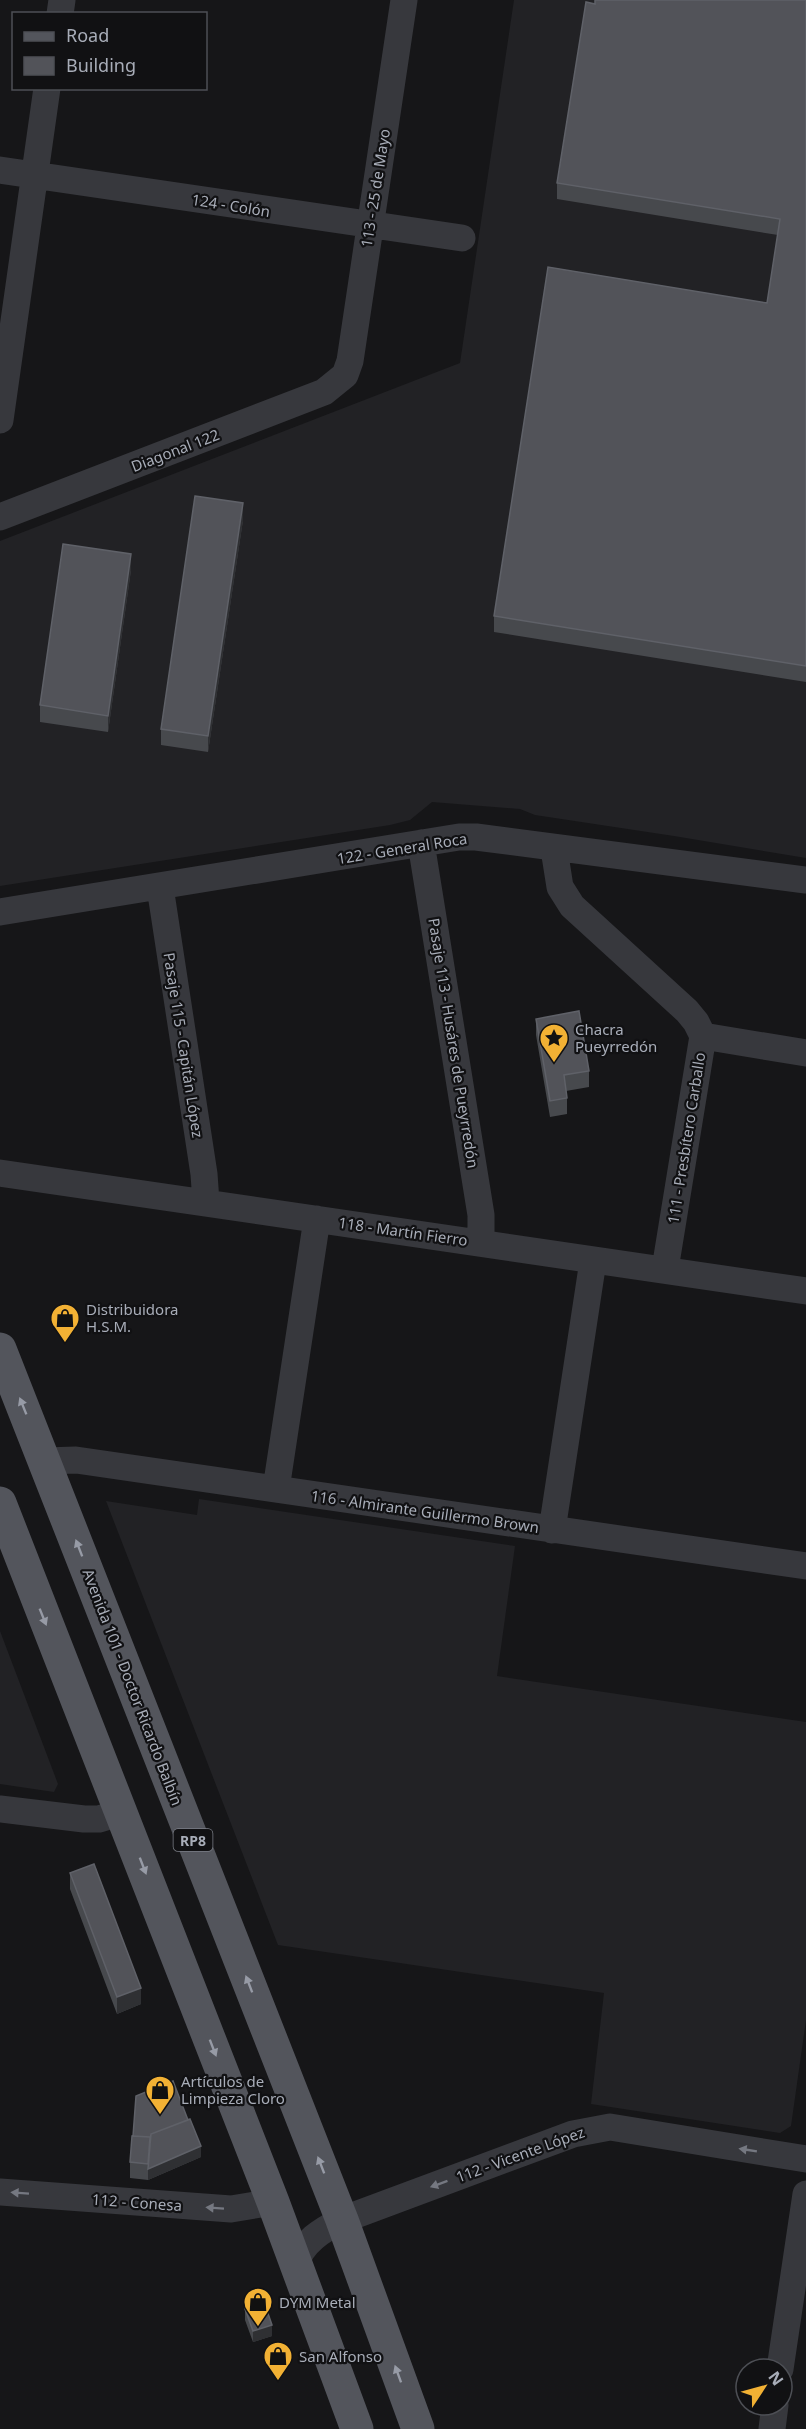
<svg xmlns="http://www.w3.org/2000/svg" width="806" height="2429" font-family="'Noto Sans',sans-serif">
	<style>
		.built { fill: #222225 }
		.lines { fill: none; stroke-linecap: round; stroke-linejoin: round }
		.minor { stroke: #37383d; stroke-width: 27 }
		.major { stroke: #53555c; stroke-width: 33 }
		.wall { fill: #47494d }
		.shaded-wall { fill: #2f3033 }
		.building { fill: #525359; stroke: #5f6168; stroke-width: 1.5 }
		.oneway { fill: #979ba6 }
		.oneway2 { fill: #757881 }
		.labels { text-anchor: middle; dominant-baseline: central; stroke-width: 4.5; stroke-linejoin: round; paint-order: stroke }
		.shield { fill: #111113; stroke: #7b7e86; stroke-width: 1.5 }
		.shield-label { font-size: 14px; font-weight: bold; fill: #a8adb8 }
		.street-label { font-size: 15px; fill: #a8adb8; stroke: #111113 }
		.poi-label { font-size: 15px; fill: #a8adb8; stroke: #111113; text-anchor: start }
	</style>
	<rect width="100%" height="100%" fill="#161618"/>
	<path class="built" d="M514 0H806V858L674 836 535 815 520 809 432 802 410 820 390 825 0 886V541L460 363Z
		M199 1499 515 1546 497 1676 806 1722V2020L791 2126 780 2133 591 2104 604 1993 278 1945 106 1501 197 1515Z
		M0 1631 58 1784 54 1792 0 1784Z"/>
	<g class="lines">
		<path class="minor" d="M60 14 62 0
			M0 170 462 238
			M0 420 47 88
			M0 517 324 392 345 375 350 361 404 0
			M421 843 481 1215V1242
			M554 849 560 887 572 906 687 1011 696 1022 703 1036 665 1269
			M160 887 204 1174 206 1202
			M0 912 459 837H476L806 880
			M703 1036 806 1053
			M0 1173 806 1291
			M45 1461 76 1460 806 1566
			M276 1489 317 1219
			M552 1530 593 1261
			M0 1809 84 1819H99L122 1812
			M0 2192 231 2209 273 2202
			M295 2265C302 2242 322 2230 342 2220L573 2134 610 2127 806 2159
			M780 2369 806 2194
			M772 2429 775 2405"/>
		<path class="major" d="M0 1349 342 2220 418 2429
			M0 1503 273 2202 357 2429"/>
	</g>
	<path class="wall" d="M806 0V682L494 632V616L767 303 778 235 557 199V183L595 4Z
		M243 520 208 752 161 745V729Z
		M131 570 108 732 40 722V705Z
		M536 1019 589 1071V1087L566 1091 567 1098V1114L550 1117 536 1035Z
		M70 1873 141 2004 117 2014 70 1889Z
		M201 2157 148 2180 130 2178V2162Z
		M245 2309 272 2336 253 2342 245 2320Z"/>
	<path class="shaded-wall" d="M243 503V520L208 752V736Z
		M131 554V570L108 732V716Z
		M141 1988V2004L117 2014V1997Z
		M201 2146V2157L148 2180V2164Z
		M272 2325V2336L253 2342V2331Z"/>
	<path class="building" d="M595 0H806V666L494 616 548 267 767 303 780 219 557 183 586 2 595 4Z
		M195 496 243 503 208 736 161 729Z
		M63 544 131 554 108 716 40 705Z
		M579 1011 589 1071 564 1075 567 1098 550 1101 536 1019Z
		M94 1864 141 1988 117 1997 70 1873Z
		M173 2081 188 2120 151 2134 150 2140V2137L133 2136 136 2096Z
		M190 2119 201 2146 148 2169 151 2134Z
		M132 2136 150 2137 148 2164 130 2162Z
		M264 2302 272 2325 253 2331 245 2309Z"/>
	<defs><path id="oneway-solid" d="M-6-.8H1V-3.2L6.5 0L1 3.2V.8H-6Z" transform="scale(1.5)"/></defs>
	<g class="oneway">
		<use href="#oneway-solid" transform="translate(23 1406) rotate(-112)"/>
		<use href="#oneway-solid" transform="translate(79 1548) rotate(-111)"/>
		<use href="#oneway-solid" transform="translate(43 1617) rotate(68)"/>
		<use href="#oneway-solid" transform="translate(143 1866) rotate(69)"/>
		<use href="#oneway-solid" transform="translate(249 1984) rotate(-111)"/>
		<use href="#oneway-solid" transform="translate(213 2048) rotate(69)"/>
		<use href="#oneway-solid" transform="translate(321 2165) rotate(-111)"/>
		<use href="#oneway-solid" transform="translate(398 2374) rotate(-110)"/>
	</g>
	<g class="oneway2">
		<use href="#oneway-solid" transform="translate(748 2150) rotate(-171)"/>
		<use href="#oneway-solid" transform="translate(439 2184) rotate(160)"/>
		<use href="#oneway-solid" transform="translate(20 2193) rotate(-176)"/>
		<use href="#oneway-solid" transform="translate(215 2208) rotate(-176)"/>
	</g>
	<defs>
		<g id="sight-pin" transform="scale(1.5)"><path d="M0 17L-7.5 6A9.5 9.5 0 1 1 7.5 6Z" fill="#f2b134" stroke="#111113"/><path d="M0-6L1.8-2.2L6-1.7L2.9 1.2L3.7 5.4L0 3.3L-3.7 5.4L-2.9 1.2L-6-1.7L-1.8-2.2Z" fill="#111"/></g>
		<g id="shop-pin" transform="scale(1.5)"><path d="M0 17L-7.5 6A9.5 9.5 0 1 1 7.5 6Z" fill="#f2b134" stroke="#111113"/><path d="M-5-2.5h2.3a2.7 3.5 0 0 1 5.4 0H5L5.5 6h-11ZM-1.5-2.5h3a1.5 2.3 0 0 0-3 0Z" fill="#111"/></g>
	</defs>
	<g fill-rule="evenodd">
		<use href="#sight-pin" x="554" y="1038"/>
		<use href="#shop-pin" x="65" y="1318"/>
		<use href="#shop-pin" x="160" y="2090"/>
		<use href="#shop-pin" x="258" y="2302"/>
		<use href="#shop-pin" x="278" y="2356"/>
	</g>
	<g class="labels">
		<rect class="shield" x="173.5" y="1829" width="39" height="22" rx="4.5"/>
		<g class="shield-label">
			<text x="193" y="1840">RP8</text>
		</g>
		<g class="street-label">
			<text transform="translate(375 188) rotate(-81)">113 - 25 de Mayo</text>
			<text transform="translate(231 205) rotate(9)">124 - Colón</text>
			<text transform="translate(175 450) rotate(-21)">Diagonal 122</text>
			<text transform="translate(402 848) rotate(-9)">122 - General Roca</text>
			<text transform="translate(454 1043) rotate(81)">Pasaje 113 - Husáres de Pueyrredón</text>
			<text transform="translate(184 1045) rotate(81)">Pasaje 115 - Capitán López</text>
			<text transform="translate(686 1138) rotate(-81)">111 - Presbítero Carballo</text>
			<text transform="translate(403 1231) rotate(8)">118 - Martín Fierro</text>
			<text transform="translate(425 1511) rotate(8)">116 - Almirante Guillermo Brown</text>
			<text transform="translate(133 1687) rotate(69)">Avenida 101 - Doctor Ricardo Balbín</text>
			<text transform="translate(520 2154) rotate(-20)">112 - Vicente López</text>
			<text transform="translate(137 2202) rotate(4)">112 - Conesa</text>
		</g>
		<g class="poi-label">
			<text x="575" y="1029">Chacra<tspan x="575" dy="17">Pueyrredón</tspan></text>
			<text x="86" y="1309">Distribuidora<tspan x="86" dy="17">H.S.M.</tspan></text>
			<text x="181" y="2081">Artículos de<tspan x="181" dy="17">Limpieza Cloro</tspan></text>
			<text x="279" y="2302">DYM Metal</text>
			<text x="299" y="2356">San Alfonso</text>
		</g>
	</g>
	<rect x="12" y="12" width="195" height="78" fill="#111113" stroke="#4d4f55" stroke-width="1.5"/>
	<rect x="24" y="32" width="30" height="9" fill="#53555c" stroke="#4d4f55" stroke-width="1.5"/>
	<text x="66" y="42" font-size="18" fill="#a8adb8">Road</text>
	<rect x="24" y="57" width="30" height="18" fill="#525359" stroke="#4d4f55" stroke-width="1.5"/>
	<text x="66" y="72" font-size="18" fill="#a8adb8">Building</text>
	<g transform="translate(764 2387) rotate(54)"><circle r="28" fill="#111113" stroke="#4d4f55" stroke-width="1.5"/>
	<path d="M0-4.5L10 22L0 15L-10 22Z" fill="#f2b134"/>
	<text y="-9" font-size="16" font-weight="bold" text-anchor="middle" fill="#a8adb8">N</text>
	</g>
</svg>
